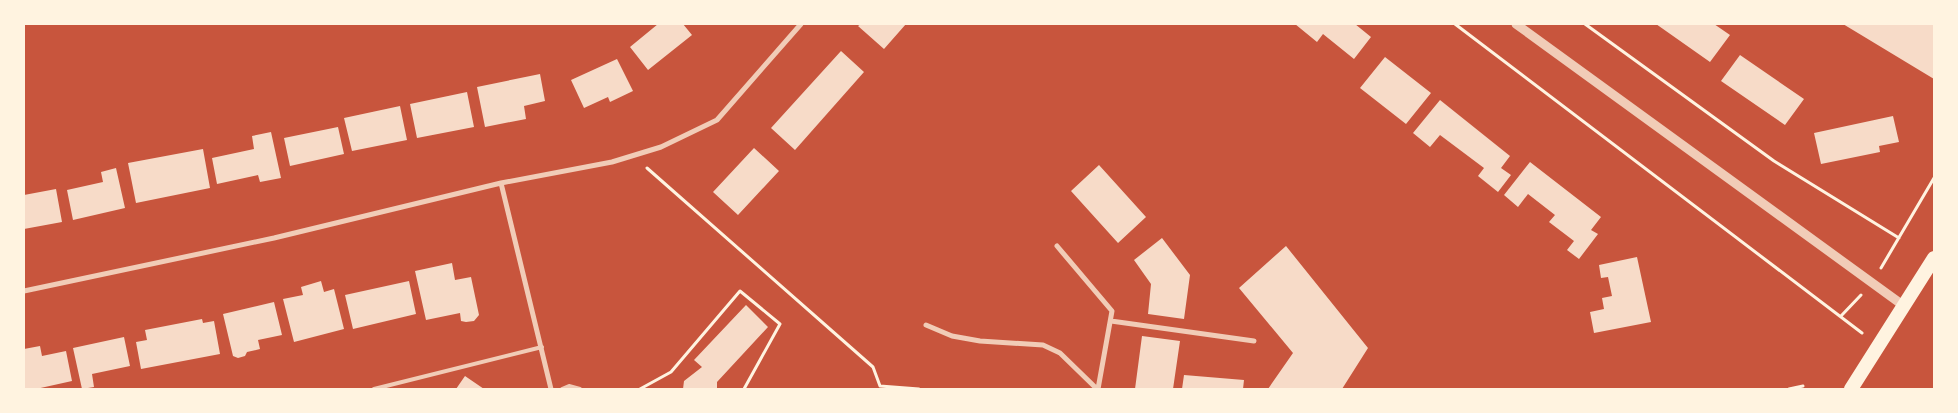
<svg xmlns="http://www.w3.org/2000/svg" width="1958" height="413" font-family="Jost,sans-serif">
	<style>
		.building { fill: #f7dbc8 }
		.lines { fill: none; stroke-linecap: round; stroke-linejoin: round }
		.path { stroke: #fff3e0; stroke-width: 3 }
		.service { stroke: #f1ccb7; stroke-width: 4 }
		.minor { stroke: #f1ccb7; stroke-width: 5 }
		.tertiary { stroke: #f1ccb7; stroke-width: 9 }
		.trunk { stroke: #fff3e0; stroke-width: 14 }
	</style>
	<rect width="100%" height="100%" fill="#c8553d"/>
	<path class="building" d="M658 24H683L692 35 648 70 630 47Z
		M861 24H906L884 49 858 26Z
		M1295 24H1355L1371 37 1354 59 1323 34 1317 42Z
		M1656 24H1714L1730 35 1710 62Z
		M1843 24H1934V79Z
		M841 51 864 72 795 150 771 128Z
		M1740 55 1804 99 1785 125 1721 81Z
		M1385 57 1431 93 1406 124 1360 88Z
		M617 59 633 91 610 102 608 97 584 108 571 80Z
		M540 74 545 101 524 106 526 119 485 127 477 87Z
		M467 92 474 127 417 138 410 104Z
		M1440 100 1510 156 1501 168 1511 175 1498 192 1478 176 1484 168 1440 135 1430 147 1413 133Z
		M400 106 407 140 352 151 344 118Z
		M1893 116 1899 142 1879 146 1880 152 1821 164 1814 133Z
		M338 127 344 154 290 166 284 138Z
		M271 132 281 178 260 182 258 175 217 184 212 158 254 149 252 136Z
		M754 148 779 171 738 215 713 192Z
		M203 149 210 188 136 203 128 163Z
		M1530 162 1601 217 1591 230 1598 234 1579 259 1567 250 1574 241 1549 222 1555 215 1528 194 1518 207 1504 195Z
		M1099 165 1146 217 1118 243 1071 191Z
		M116 168 125 208 73 220 67 190 103 182 101 172Z
		M56 189 62 222 24 229V195Z
		M1162 238 1190 275 1184 319 1148 314 1151 284 1134 260Z
		M1286 246 1368 348 1342 389H1268L1293 353 1239 288Z
		M1637 257 1651 322 1594 333 1590 312 1604 309 1602 298 1612 296 1608 277 1601 278 1599 265Z
		M452 263 455 280 471 277 479 315 474 321 466 322 461 321 460 313 426 320 415 271Z
		M321 281 324 292 334 289 344 329 294 342 283 299 303 295 301 287Z
		M409 281 416 314 353 329 345 295Z
		M274 302 282 335 258 340 260 349 247 352 245 356 238 358 233 356 223 314Z
		M746 305 768 327 717 382V389H683L684 381 702 367 694 360Z
		M202 319 203 323 214 321 220 354 141 369 136 342 147 340 145 330Z
		M1142 336 1180 341 1173 389H1135Z
		M124 337 130 366 92 374 94 387 82 389 73 348Z
		M40 346 42 356 66 351 72 381 36 389H24V349Z
		M1184 375 1244 380 1243 389H1182Z
		M465 376 484 389H456Z"/>
	<g class="lines">
		<path class="path" d="M1455 24 1862 333
			M1585 24 1774 161 1899 238
			M647 168 873 367 880 386 919 389
			M1881 268 1934 178
			M1841 316 1861 295
			M640 389 671 372 740 291 780 324 744 389
			M1789 389 1803 386"/>
		<path class="service" d="M374 389 542 347
			M562 389 569 386 580 389"/>
		<path class="minor" d="M501 183 551 389
			M1057 246 1112 311 1098 389
			M24 291 274 238 501 183 612 162 661 147 717 120 801 24
			M1111 321 1254 341
			M926 325 952 336 980 341 1043 345 1060 353 1097 389"/>
		<path class="tertiary" d="M1516 24 1904 306"/>
		<path class="trunk" d="M1851 389 1934 258"/>
	</g>
	<rect width="1958" height="413" fill="none" stroke="#fff3e0" stroke-width="50"/>
</svg>
